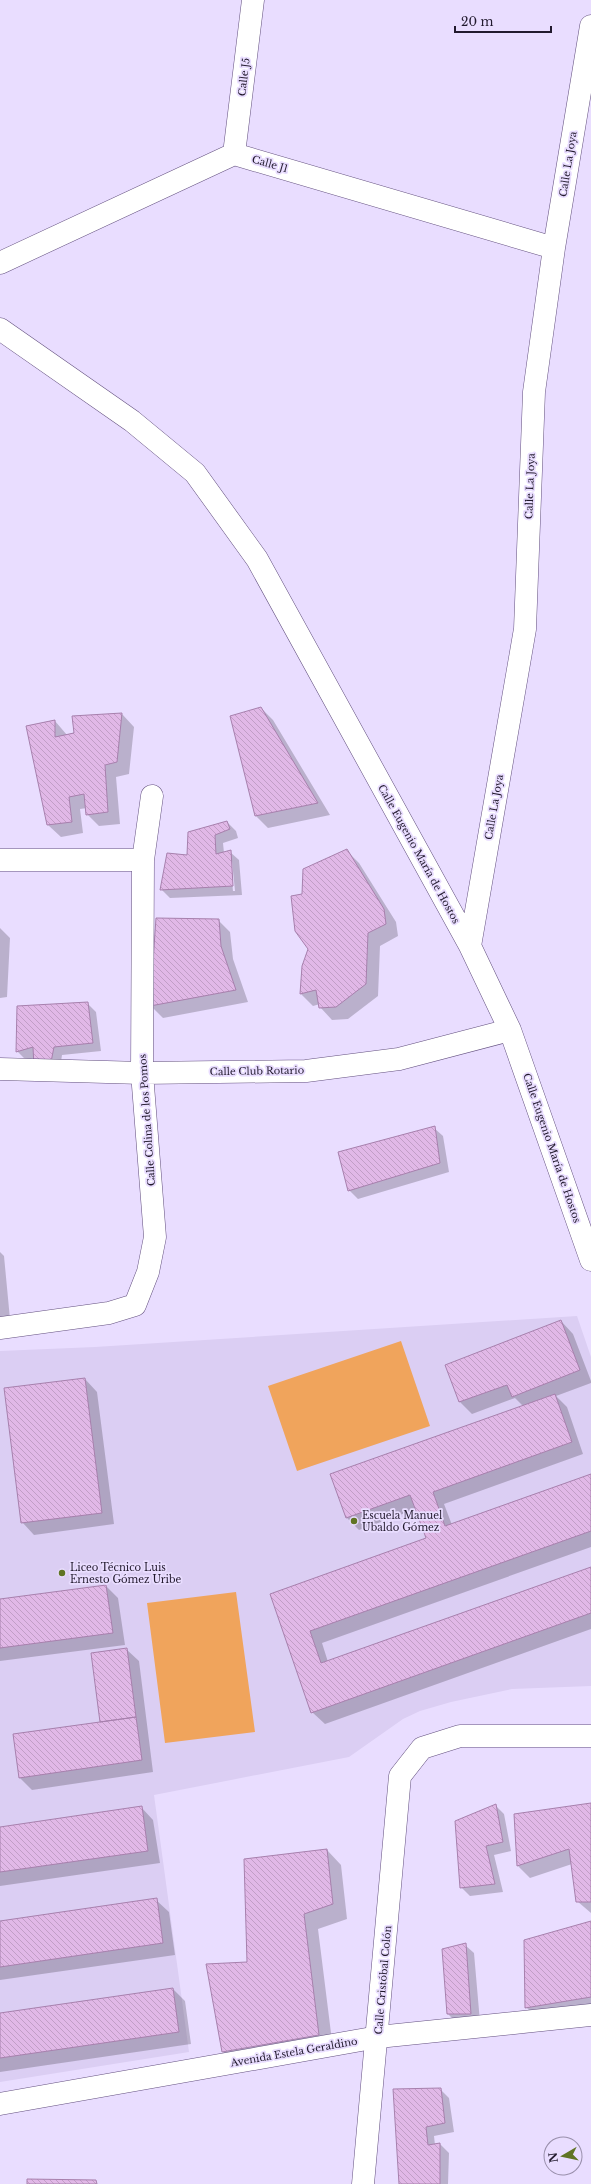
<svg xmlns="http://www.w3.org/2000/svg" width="591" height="2184" font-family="'Libre Baskerville',serif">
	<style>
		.built { fill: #dbcef3 }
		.garden { fill: #f0a45c }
		.shadow { fill: #0003; fill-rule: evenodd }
		.building { fill: url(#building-back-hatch); stroke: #a780ad }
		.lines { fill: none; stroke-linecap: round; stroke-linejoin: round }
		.minor-casing { stroke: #63507f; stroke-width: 23 }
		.major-casing { stroke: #63507f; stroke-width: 23 }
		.minor { stroke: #fff; stroke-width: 22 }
		.major { stroke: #fff; stroke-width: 22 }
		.poi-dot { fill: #607424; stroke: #e9ddff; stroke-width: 1.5 }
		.labels { text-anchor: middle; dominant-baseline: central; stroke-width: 3.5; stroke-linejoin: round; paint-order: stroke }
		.street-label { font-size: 10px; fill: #221a2e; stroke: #e9ddff }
		.poi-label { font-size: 10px; fill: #221a2e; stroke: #e9ddff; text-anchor: start }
	</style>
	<defs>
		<pattern id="building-back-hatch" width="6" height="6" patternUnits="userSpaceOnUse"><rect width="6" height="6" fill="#e1b8e7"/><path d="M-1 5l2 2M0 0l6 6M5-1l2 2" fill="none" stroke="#c19ec6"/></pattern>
	</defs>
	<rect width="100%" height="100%" fill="#e9ddff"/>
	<path class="built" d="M577 1316 591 1357V1686L512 1689 451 1702 420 1711 403 1719 349 1757 154 1795 189 2052 0 2082V1351L95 1347Z"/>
	<path class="garden" d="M401 1341 430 1426 297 1471 268 1386Z
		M236 1592 255 1732 165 1743 147 1603Z"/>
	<path class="shadow" d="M261 708 273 720 330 815 268 828 256 816 231 717Z
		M122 714 134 727 129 774 116 777 120 824 99 826 87 814V808L80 809 83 833 61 837 48 825 27 726 55 721 67 735Z
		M227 822 236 831 238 838 223 843 224 853 230 852 239 860 242 895 170 898 161 889 188 856ZM230 861H232L235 891H233Z
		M347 851 359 863 396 922 398 936 380 946 378 996 348 1019 332 1020 320 1007V1004L313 1006 301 994 303 966 309 949 303 895Z
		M218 920 230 932 233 959 248 1002 163 1018 151 1006Z
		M0 928 10 938 7 997 0 998Z
		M87 1003 96 1012 101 1051 62 1055 59 1076 34 1058 26 1060 17 1051Z
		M434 1128 443 1136 449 1172 358 1199 349 1190Z
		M0 1252 4 1256 10 1319H0Z
		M561 1321 573 1334 591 1381V1383L556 1396 567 1407 583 1454 444 1504 452 1525 591 1475V1547L322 1643 328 1662 591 1568V1629L325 1724 312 1712 271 1595 427 1539 416 1509 359 1530 347 1518 523 1406 515 1398 472 1414 460 1402 446 1365Z
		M85 1379 97 1392 114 1524 34 1535 22 1522Z
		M106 1586 118 1598 125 1645 0 1661V1600Z
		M126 1649 139 1661 153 1772 32 1790 20 1778 14 1735 101 1723Z
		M591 1804V1913L577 1901 572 1864 530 1878 518 1866Z
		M495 1805 504 1814 511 1851 494 1855 503 1892 470 1896 461 1887Z
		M141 1807 153 1820 160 1863 0 1886V1828Z
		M327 1850 341 1865 347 1919 318 1929 333 2049 238 2067 223 2052 207 1965 248 1963Z
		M156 1900 169 1912 175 1955 0 1980V1922Z
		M591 1922V2011L538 2019 526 2007Z
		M465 1945 474 1953 480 2022 457 2023 448 2014Z
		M173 1989 185 2001 191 2044 0 2072V2014Z
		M440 2089 449 2098 454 2132 434 2136 435 2145 440 2144 449 2153 448 2184H400Z"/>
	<path class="building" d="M261 707 318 803 255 816 230 716Z
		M122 713 117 762 105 765 108 812 86 815 84 794 69 797 72 822 47 825 26 726 55 720V737L74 733 72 716Z
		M227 821 230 829 215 835 216 854 231 850 233 886 160 890 167 853 187 855 188 832Z
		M347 849 384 909 386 924 368 933 366 984 336 1007 319 1008 316 990 300 994 302 966 308 949 295 931 291 896 302 894 303 869Z
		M156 918 219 919 221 946 236 990 150 1006Z
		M88 1002 93 1043 54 1047 50 1067H34L33 1047 16 1052 17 1006Z
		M435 1126 440 1163 348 1191 338 1152Z
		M561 1320 580 1370 512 1397 507 1385 459 1402 445 1365Z
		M85 1378 102 1513 21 1523 4 1388Z
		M555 1394 572 1442 433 1492 445 1526 591 1474V1531L310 1631 321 1663 591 1567V1613L311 1713 270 1594 426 1538 410 1495 346 1518 330 1474Z
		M106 1585 113 1633 0 1648V1599Z
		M127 1648 136 1717 100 1722 91 1653Z
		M136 1717 142 1760 19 1778 13 1734Z
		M591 1803V1902H576L569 1849 517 1866 514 1814Z
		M496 1804 503 1842 486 1846 495 1884 460 1888 455 1821Z
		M142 1806 148 1851 0 1872V1827Z
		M327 1849 333 1904 304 1914 319 2035 222 2052 206 1964 247 1962 244 1859Z
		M157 1898 163 1943 0 1967V1921Z
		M591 1921V1997L525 2008 524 1940Z
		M466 1943 471 2014H447L442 1949Z
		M173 1988 179 2032 0 2058V2013Z
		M441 2088 445 2123 426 2127 428 2145 440 2143V2184H399L393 2089Z
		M27 2179 96 2180 97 2184H27Z"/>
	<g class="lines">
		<g class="minor-casing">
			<path id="minor" d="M234 154 253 0
				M0 263 234 154 554 248
				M0 329 132 421 195 473 257 559 470 946 510 1030 591 1260
				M0 860H143
				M470 946 525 629 534 392 554 248 591 26
				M0 1069 142 1073 306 1071 399 1059 510 1030
				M0 1328 109 1313 135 1305 148 1272 155 1237 142 1073 143 860 152 796
				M0 2104 378 2037 591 2015"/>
		</g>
		<g class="major-casing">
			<path id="major" d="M363 2184 400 1776 422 1748 460 1736H591"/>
		</g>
		<use href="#minor" class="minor"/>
		<use href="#major" class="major"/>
	</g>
	<g class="poi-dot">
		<circle cx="354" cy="1521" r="4"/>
		<circle cx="62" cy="1573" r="4"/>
	</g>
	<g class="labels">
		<g class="street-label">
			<text transform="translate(244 77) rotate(-83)">Calle J5</text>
			<text transform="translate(270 164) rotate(16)">Calle J1</text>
			<text transform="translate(568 164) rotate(-81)">Calle La Joya</text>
			<text transform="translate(530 486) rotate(-88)">Calle La Joya</text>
			<text transform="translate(494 807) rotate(-80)">Calle La Joya</text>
			<text transform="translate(419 854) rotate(61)">Calle Eugenio María de Hostos</text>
			<text transform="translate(257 1071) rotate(-1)">Calle Club Rotario</text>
			<text transform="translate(147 1120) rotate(-94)">Calle Colina de los Pomos</text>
			<text transform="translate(552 1148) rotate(71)">Calle Eugenio María de Hostos</text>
			<text transform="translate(383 1980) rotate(-85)">Calle Cristóbal Colón</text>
			<text transform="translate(294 2052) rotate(-10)">Avenida Estela Geraldino</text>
		</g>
		<g class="poi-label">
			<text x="362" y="1515">Escuela Manuel<tspan x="362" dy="12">Ubaldo Gómez</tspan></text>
			<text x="70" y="1567">Liceo Técnico Luis<tspan x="70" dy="12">Ernesto Gómez Uribe</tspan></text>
		</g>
	</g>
	<g transform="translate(563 2156) rotate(261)"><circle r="19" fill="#e9ddff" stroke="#998fab"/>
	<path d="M0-3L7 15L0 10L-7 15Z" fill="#607424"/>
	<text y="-6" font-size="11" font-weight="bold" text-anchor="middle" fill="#221a2e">N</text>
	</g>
	<path d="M455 26v6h96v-6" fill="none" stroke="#221a2e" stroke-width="2"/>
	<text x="461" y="26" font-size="12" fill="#221a2e" stroke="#e9ddff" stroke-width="3" paint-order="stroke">20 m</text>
</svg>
